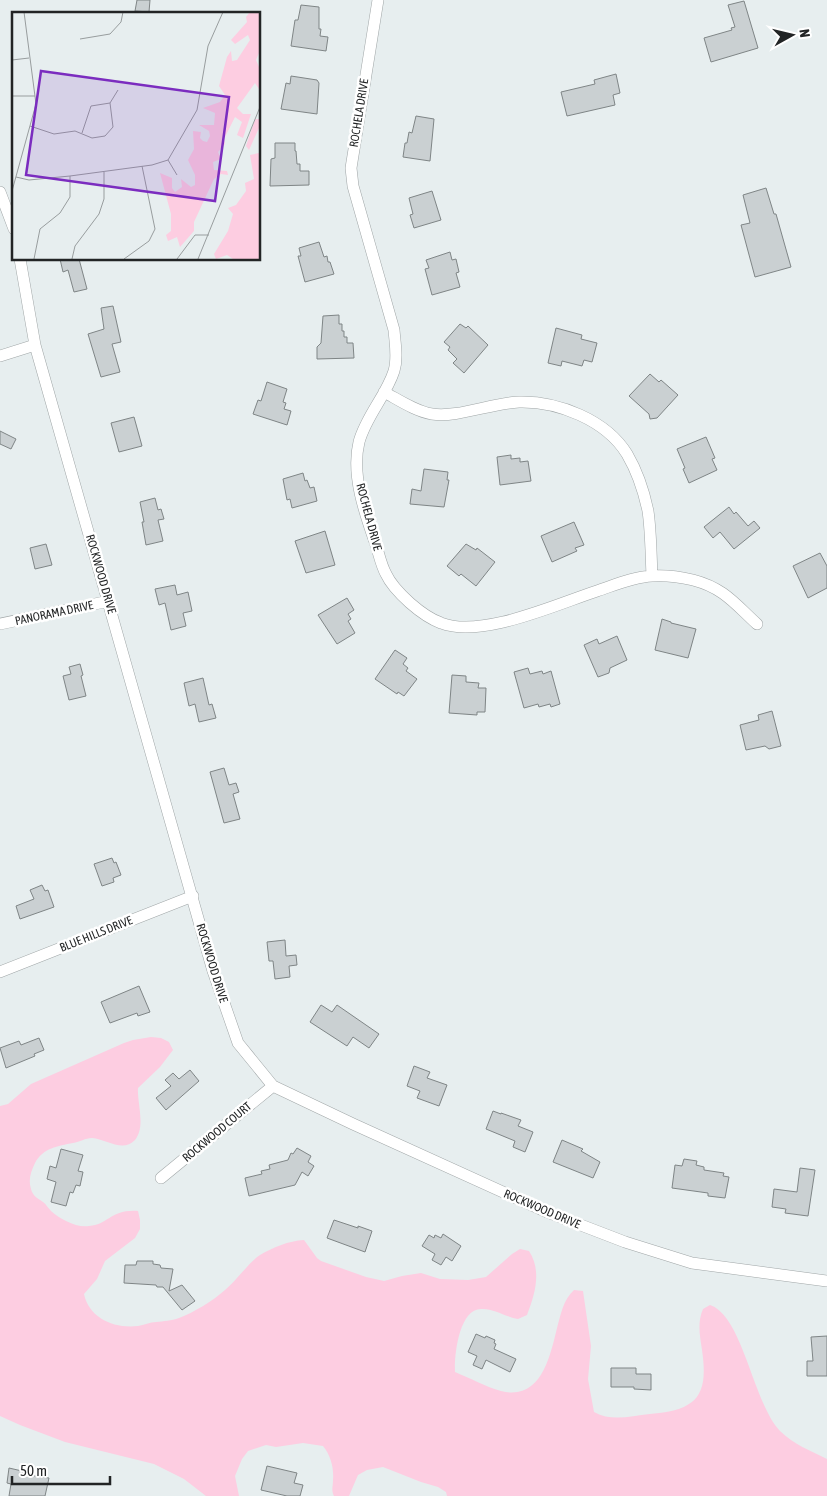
<svg xmlns="http://www.w3.org/2000/svg" width="827" height="1496" font-family="'Asap Condensed',sans-serif">
	<style>
		.green { fill: #fdcde1 }
		.building { fill: #cad0d2; stroke: #7f8586 }
		.lines { fill: none; stroke-linecap: round; stroke-linejoin: round }
		.minor-casing { stroke: #a0a6a7; stroke-width: 12 }
		.minor { stroke: #fff; stroke-width: 11 }
		.labels { text-anchor: middle; dominant-baseline: central; stroke-width: 5; stroke-linejoin: round; paint-order: stroke }
		.street-label { font-size: 12px; fill: #222425; stroke: #fff }
		.inset-road { fill: none; stroke: #989d9e; stroke-width: 1 }
		.view { fill: #7b2cbf; fill-opacity: 0.15; stroke: #7b2cbf; stroke-width: 2.5 }
		.inset-edge { fill: none; stroke: #222425; stroke-width: 2.5 }
	</style>
	<rect width="100%" height="100%" fill="#e7eeef"/>
	<path class="green" d="M151 1037 161 1038 169 1042 173 1050 160 1067 138 1088C137 1103 146 1127 135 1140 123 1153 106 1139 92 1138 85 1138 80 1142 73 1143 58 1146 43 1148 35 1163 31 1171 28 1180 31 1189 33 1196 37 1198 43 1202 46 1204 48 1208 51 1211 60 1219 76 1228 89 1226 108 1225 111 1209 138 1211L140 1220V1229L135 1238 105 1261 97 1279 84 1294C89 1318 114 1329 138 1326 144 1325 150 1322 156 1322 164 1321 171 1321 179 1318 193 1313 214 1300 225 1290 236 1281 250 1261 260 1255 274 1247 288 1241 304 1240L317 1258 321 1261 366 1277 384 1281 402 1276 421 1273 440 1279 468 1280 486 1277 512 1254 520 1249 529 1251C542 1271 535 1294 527 1315L518 1319C506 1317 493 1308 481 1309 459 1309 454 1356 455 1372 470 1378 486 1387 501 1391 541 1401 550 1357 557 1328 561 1314 563 1300 574 1290L583 1291 591 1346 588 1379 594 1412C612 1422 630 1416 650 1414 696 1410 709 1397 702 1350 700 1336 697 1323 703 1309L710 1305C743 1316 753 1403 780 1431 793 1444 811 1451 827 1459V1496H447L446 1492 438 1487 421 1482 383 1467 367 1470 358 1475 349 1496H334C331 1490 333 1487 333 1480 334 1468 331 1456 323 1446L303 1443 276 1447 266 1445 248 1451 242 1459 235 1476 239 1496H206L184 1479 154 1464 65 1442 20 1425 0 1416V1106L8 1104 31 1084 124 1043 133 1040Z"/>
	<path class="building" d="M137 0H150L149 12 135 11Z
		M744 1 758 48 711 62 704 38 732 30 731 28 735 27 728 5Z
		M301 5 319 7V29H321L320 36 328 37 326 51 291 46 295 20H298Z
		M616 74 620 93 613 95 615 105 567 116 561 92 595 84 594 80Z
		M291 76 317 80 319 83 317 114 281 109 286 83 290 84Z
		M416 116 434 119 430 161 403 157 405 143H407L409 132 412 133Z
		M275 143H295V151H296L297 164H300V171H309V185L270 186 271 159 275 158Z
		M766 188 774 214H776L791 267 755 277 741 225 750 223 743 195Z
		M432 191 441 220 414 228 410 215 413 214 409 198Z
		M319 242 324 257 327 256 328 262H330L334 274 305 282 298 256H301L299 248Z
		M450 252 452 260 456 259 459 272 456 273 460 287 432 295 425 269 429 268 426 260Z
		M60 259H79L87 289 74 292 68 270 63 272Z
		M113 306 121 342 112 344 120 372 101 377 88 334 104 329 101 308Z
		M339 315V324H342V331H344V337H347V343H353L354 358 317 359V347L321 343 323 316Z
		M460 324 466 328 468 326 488 345 464 373 453 363 457 359 448 350 450 347 444 342Z
		M556 328 582 335 581 339 597 343 592 362 584 360 582 366 562 361 561 366 548 363Z
		M650 374 659 382 661 380 678 395 657 418 650 419 649 414 629 396Z
		M267 382 287 389 283 402 286 403 284 409 291 411 287 425 253 414 258 400 261 401Z
		M134 417 142 446 119 452 111 423Z
		M0 431 16 439 11 449 0 444Z
		M706 437 715 458 712 459 717 470 689 483 683 469 685 468 677 449Z
		M511 455V459L520 458V462L528 461 531 481 500 485 497 457Z
		M424 469 448 472 447 480H449L444 507 410 504 412 489 421 491Z
		M303 473 305 481 307 480 310 488 314 487 317 501 292 508 290 499 287 500 283 479Z
		M155 498 158 510 161 509 164 519 158 520 163 541 146 545 142 522H144L140 502Z
		M729 507 734 514 736 512 748 526 754 521 760 528 734 549 720 532 713 538 704 527Z
		M574 522 584 545 575 548 577 551 552 562 541 536Z
		M325 531 335 565 306 573 295 541Z
		M46 544 52 565 35 569 30 548Z
		M466 544 476 550 477 548 495 562 476 586 461 574 459 576 447 566Z
		M820 553 827 566V588L808 598 793 566Z
		M175 585 177 595 188 592 192 611 183 613 186 626 171 630 165 603 159 605 155 589Z
		M347 598 354 610 348 614 351 619 348 621 355 633 337 644 318 615Z
		M662 619 671 622V623L696 629 688 658 655 650Z
		M617 636 627 660 610 668 609 673 598 677 584 645 597 639 599 644Z
		M395 650 407 658 403 664 408 668 406 671 417 679 404 696 398 692 397 694 375 679Z
		M80 664 83 675 81 676 86 696 69 700 63 676 71 674 69 667Z
		M528 668 530 674 542 671 543 674 551 671 560 704 551 707 550 704 539 707 538 704 524 708 514 672Z
		M452 675 466 676V682L479 683 478 688H486L485 712H477V715L449 713Z
		M203 678 209 705 212 704 216 718 199 722 195 704 189 706 184 683Z
		M772 711 781 746 769 749 765 746 746 750 740 725 759 720 758 715Z
		M224 768 229 785 236 783 239 792 233 794 240 819 224 823 210 772Z
		M112 858 114 863 116 862 121 875 113 878 114 882 102 886 94 864Z
		M42 885 45 891 48 890 54 907 20 919 16 906 34 899 30 890Z
		M285 940 286 956 296 955 297 965 289 966 290 977 275 979 273 961H269L267 942Z
		M139 986 150 1012 138 1016 137 1013 110 1023 101 1002Z
		M321 1005 332 1012 337 1005 379 1034 369 1048 353 1037 347 1046 310 1022Z
		M39 1038 44 1050 34 1054 35 1056 6 1068 0 1048 19 1041 21 1045Z
		M414 1066 430 1072 427 1078 447 1085 439 1106 417 1098 420 1091 407 1086Z
		M190 1070 199 1081 166 1110 156 1098 171 1086 165 1080 173 1073 179 1079Z
		M493 1111 501 1114V1113L521 1120 518 1126 533 1132 525 1152 513 1147 515 1141 486 1129Z
		M562 1140 583 1149 581 1151 600 1162 593 1178 553 1162Z
		M297 1148 311 1156 308 1162 314 1166 308 1176 302 1172 295 1185 249 1196 245 1178 262 1174 261 1171 270 1169 269 1165 288 1160 291 1153 293 1154Z
		M61 1149 83 1155 78 1171 83 1172 80 1186 76 1185 73 1193 70 1192 66 1206 51 1202 56 1182 47 1179 50 1166 56 1168Z
		M684 1159 697 1161 696 1165 704 1167V1170L724 1173 723 1176 729 1177 725 1198 708 1196V1193L672 1188 675 1165 682 1166Z
		M800 1168 815 1170 808 1216 785 1213 786 1209 772 1207 774 1189 797 1192Z
		M334 1220 358 1228V1226L372 1231 365 1252 327 1238Z
		M443 1234 461 1246 452 1261 446 1257 441 1265 432 1260 435 1254 422 1246 429 1235 434 1238 435 1235 441 1238Z
		M137 1261H153V1264L160 1265 161 1268 173 1269 169 1291 182 1285 195 1301 182 1310 163 1287H157L156 1285 124 1283 125 1265H136Z
		M476 1334 485 1338 486 1336 495 1340 494 1343 496 1344 494 1349 516 1359 510 1372 486 1360 482 1369 473 1365 477 1356 468 1352Z
		M827 1336V1376H807V1361H813L811 1337Z
		M611 1368H636V1374H651V1390L634 1389V1387H611Z
		M267 1466 297 1473 294 1483 303 1485 300 1496H287L261 1490Z
		M9 1468 22 1471V1474L49 1478 45 1496H9L11 1484 7 1483Z"/>
	<g class="lines">
		<g class="minor-casing">
			<path id="minor" d="M378 0 351 168 353 186 394 330C395 343 398 358 394 371 386 396 366 416 359 442 351 475 365 514 376 545 379 554 381 565 386 574 391 585 400 594 410 603 418 610 430 619 441 623 481 639 557 604 597 591 615 585 633 577 652 576 665 575 680 577 693 580 724 588 735 604 757 624
				M0 192 14 229
				M20 259 35 345 213 971 238 1043 273 1086 353 1124 547 1212 625 1242 692 1263 827 1281
				M0 356 35 345
				M384 392C399 400 415 411 432 414 457 418 492 403 519 402 558 401 606 420 627 454 637 471 644 492 648 511 651 532 651 555 652 576
				M0 624 109 601
				M0 972 193 896
				M161 1178 273 1086"/>
		</g>
		<use href="#minor" class="minor"/>
	</g>
	<g class="labels">
		<g class="street-label">
			<text transform="translate(359 113) rotate(-81)">ROCHELA DRIVE</text>
			<text transform="translate(369 517) rotate(75)">ROCHELA DRIVE</text>
			<text transform="translate(101 574) rotate(74)">ROCKWOOD DRIVE</text>
			<text transform="translate(54 613) rotate(-12)">PANORAMA DRIVE</text>
			<text transform="translate(96 934) rotate(-22)">BLUE HILLS DRIVE</text>
			<text transform="translate(212 963) rotate(73)">ROCKWOOD DRIVE</text>
			<text transform="translate(217 1132) rotate(-40)">ROCKWOOD COURT</text>
			<text transform="translate(542 1209) rotate(23)">ROCKWOOD DRIVE</text>
		</g>
	</g>
	<g transform="translate(12 12)">
		<rect width="248" height="248" fill="#e7eeef"/>
		<path d="M238 0H247V41L244 48 247 55V88V77L243 71 225 96 231 102H239L231 126 225 123 230 110 223 105 212 127 213 132 206 140 209 147 201 150 202 158 215 159 216 163 209 162 202 167 182 210V219L168 235 165 225 156 229 154 223 159 219V202L148 161 160 166V176L163 180 170 175 169 167 179 175 183 173V163L176 148 182 137 181 119 189 120 188 126 191 129 195 130 198 124 197 119 187 113H202L203 101 191 96 208 90 213 83 207 74 215 45 219 39 220 49 225 48 238 28 236 23 223 32 219 28 235 10 234 5ZM243 107H247V116L237 138 234 134ZM247 141V247H221L215 243 204 247 202 242 216 219 221 202 216 196 224 193 234 179 233 171 242 167 238 143Z" fill="#fdcde1"/>
		<path class="inset-road" d="M68 27 98 22 109 10 111 0M0 48 17 46M0 84H23M18 114 42 122 63 119 80 126 93 124 101 115 98 91 106 78M70 121 79 94 98 91M156 148 165 163M4 165 17 168 58 164 140 153 156 148 185 98 196 34 211 0M0 179 24 92 12 0M22 247 28 217 48 201 58 185V164M60 247 63 234 87 202 92 187V160M112 247 137 229 143 217 130 154M165 247 183 223H197M186 247 248 95"/>
		<path class="view" d="M29 59 217 85 203 189 14 163Z"/>
		<rect width="248" height="248" class="inset-edge"/>
	</g>
	<g transform="translate(792 35) rotate(82)" stroke="#ffffff" stroke-width="4" paint-order="stroke">
	<path d="M0-4L9 19L0 12L-9 19Z" fill="#222425"/>
	<text y="-8" font-size="14" font-weight="bold" text-anchor="middle" fill="#222425">N</text>
	</g>
	<path d="M12 1476v8h98v-8" fill="none" stroke="#222425" stroke-width="2.5"/>
	<text x="20" y="1476" font-size="15" fill="#222425" stroke="#ffffff" stroke-width="4" paint-order="stroke">50 m</text>
</svg>
